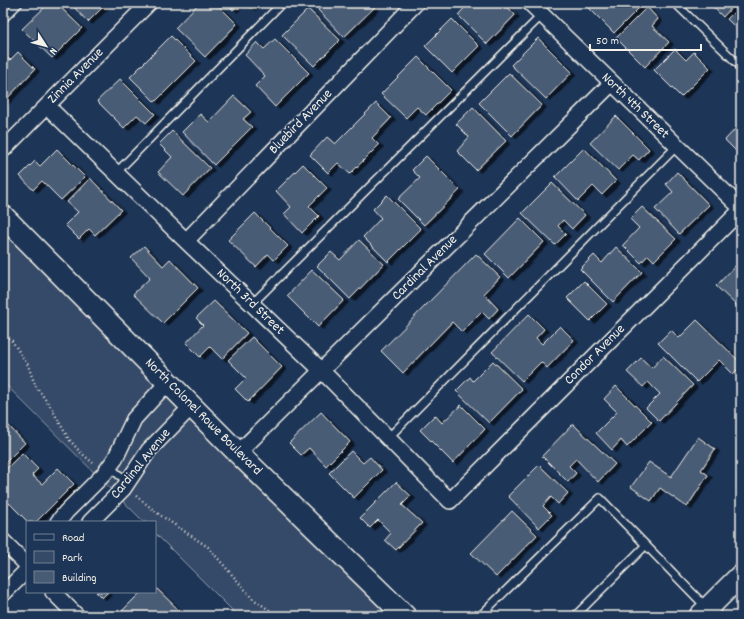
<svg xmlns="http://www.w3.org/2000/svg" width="744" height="619" font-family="Dekko,sans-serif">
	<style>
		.green { fill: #354a67; stroke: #949ea8 }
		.building { fill: #485b74; stroke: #f4f1e8; filter: url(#shadow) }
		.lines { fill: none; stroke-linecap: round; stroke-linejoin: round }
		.service-casing { stroke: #f4f1e8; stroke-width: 10 }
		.minor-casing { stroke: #f4f1e8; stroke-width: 18 }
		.secondary-casing { stroke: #f4f1e8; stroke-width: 24 }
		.path { stroke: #f4f1e8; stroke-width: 2.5; stroke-dasharray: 1 3; stroke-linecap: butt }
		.service { stroke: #1d3557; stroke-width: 7 }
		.minor { stroke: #1d3557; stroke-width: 15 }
		.secondary { stroke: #1d3557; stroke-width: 21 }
		.labels { text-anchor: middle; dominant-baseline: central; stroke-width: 4; stroke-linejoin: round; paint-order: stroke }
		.street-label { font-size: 14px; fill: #f4f1e8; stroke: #1d3557 }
	</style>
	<defs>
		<filter id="shadow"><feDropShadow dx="4.5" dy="2.5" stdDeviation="0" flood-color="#0009"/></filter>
	</defs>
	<rect width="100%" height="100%" fill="#1d3557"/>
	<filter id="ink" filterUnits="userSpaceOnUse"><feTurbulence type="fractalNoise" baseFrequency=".025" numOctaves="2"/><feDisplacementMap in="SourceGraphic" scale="8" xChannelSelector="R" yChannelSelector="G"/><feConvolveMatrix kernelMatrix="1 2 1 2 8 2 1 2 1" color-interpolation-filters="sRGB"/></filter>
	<g filter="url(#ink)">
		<path class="green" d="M3 226 395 616H238L155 533V522H144L3 382Z"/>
		<path class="building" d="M49 3H56L82 28 52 58 22 29Z
			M70 3H107L88 22Z
			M199 3H216L237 24 205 57 175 28Z
			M227 3H240L233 10Z
			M245 3H256L251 8Z
			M325 3H371L375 7 344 37 318 10Z
			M469 3H504L515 15 487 44 458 15Z
			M584 3H644L614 33Z
			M709 3H736L723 17Z
			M741 5V33L727 19Z
			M647 7 658 19 652 26 669 42 645 67 616 38Z
			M308 9 340 40 314 66 282 35Z
			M452 19 479 46 452 73 425 46Z
			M171 36 196 61 155 102 130 77Z
			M538 38 572 72 546 99 511 65Z
			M275 39 309 73 275 107 255 86 265 76 245 55 257 42 264 49Z
			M675 49 686 60 694 52 710 68 681 97 654 70Z
			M18 52 35 69 3 103V55L4 54 10 60Z
			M418 57 451 90 426 115 417 107 406 118 381 94Z
			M509 73 542 105 512 136 479 103Z
			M120 79 155 114 146 123 137 115 124 128 97 101Z
			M234 96 251 112 243 119 252 127 214 165 182 132 200 114 209 122Z
			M376 103 391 118 372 138 379 145 350 174 338 163 328 173 310 155 327 137 335 144Z
			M473 107 506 141 476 170 457 151 469 137 456 124Z
			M616 116 649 149 639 160 633 155 618 170 590 143Z
			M741 123V156L725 140Z
			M172 131 210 168 183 196 158 172 172 157 159 144Z
			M584 148 616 181 602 195 593 186 578 201 555 177Z
			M57 149 85 177 61 200 42 181 33 190 20 176 35 161 40 166Z
			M426 156 460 190 424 225 398 199 420 178 412 170Z
			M303 164 327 188 309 206 319 216 302 233 284 214 291 207 276 191Z
			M677 172 709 205 679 234 655 209 673 192 666 184Z
			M90 178 121 210 95 235 89 229 79 239 65 225 78 212 67 202Z
			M552 183 585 215 572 229 563 220 558 226 566 234 555 245 522 213Z
			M387 195 421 229 388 262 363 237 381 218 373 209Z
			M642 207 676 239 654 261 648 255 641 263 623 245 639 228 630 219Z
			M255 213 288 246 274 260 268 254 256 267 228 240Z
			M520 218 544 242 509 278 485 254Z
			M359 240 384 264 350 299 317 266 331 252 340 260Z
			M144 246 163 266 170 259 198 288 163 323 133 294 150 278 131 258Z
			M616 247 642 272 613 302 580 269 594 255 602 263Z
			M476 254 500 277 484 294 498 309 489 319 482 312 462 332 452 322 403 373 381 351Z
			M740 261 741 302 737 306 716 286Z
			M312 270 344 300 318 327 287 296Z
			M584 281 607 304 590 321 567 298Z
			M214 301 247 333 222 359 210 347 200 357 186 343 203 325 196 318Z
			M529 314 544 329 536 338 542 344 560 326 574 340 547 368 541 362 522 381 492 352Z
			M697 320 741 363V366L733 374 719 360 697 382 658 343 671 330 679 338Z
			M252 337 282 367 248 402 235 389 246 378 228 360Z
			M663 356 693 385 659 421 646 408 660 394 648 382 643 387 627 372 641 358 652 368Z
			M493 361 522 389 489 423 456 391 470 377 473 381Z
			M616 386 652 422 627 447 621 440 612 450 596 433 617 412 604 399Z
			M461 405 485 429 453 463 420 430 435 415 442 423Z
			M321 412 350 442 326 466 309 448 301 455 289 443Z
			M7 424 25 443 3 465V428Z
			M573 424 615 464 598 482 576 459 569 466 576 473 568 482 542 456Z
			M698 437 715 449 701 470 708 475 687 507 660 488 651 501 631 487 649 462 671 477Z
			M351 451 363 463 370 457 382 470 354 498 329 473Z
			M22 453 38 469 32 475 42 484 58 468 74 484 36 522H28L9 503 8 505 3 500V472Z
			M539 465 568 493 558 504 551 497 543 506 552 515 539 528 508 496Z
			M396 482 411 496 402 505 422 523 396 550 385 540 391 533 378 520 370 528 360 518Z
			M512 511 537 535 496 577 471 553Z
			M155 587 185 616H121L119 614 141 592H155Z
			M96 592H108L102 598Z"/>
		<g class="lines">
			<g class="service-casing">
				<path id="service" d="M675 3 741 67
					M3 19 19 3
					M116 173 282 3
					M252 304 542 15
					M388 438 677 146
					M110 467 119 475 128 481
					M480 616 600 498 706 607
					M575 616 646 545"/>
			</g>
			<g class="minor-casing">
				<path id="minor" d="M530 3 741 208
					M47 106 186 241 321 370 450 501 741 210
					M3 150 149 3
					M186 241 416 3
					M238 453 612 83
					M58 522 66 512 104 474 115 459 134 419 168 382
					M90 522 123 489 149 450 192 406
					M3 541 27 565
					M53 592 77 616
					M3 594 27 570"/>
			</g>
			<g class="secondary-casing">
				<path id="secondary" d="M3 216 238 453 405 616
					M700 616 741 575"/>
			</g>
			<path class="path" d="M3 332 12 341 28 365 35 385 52 409 68 438 80 452 93 463
				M136 496 160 515 208 547 253 599 278 616"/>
			<use href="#service" class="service"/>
			<use href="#minor" class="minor"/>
			<use href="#secondary" class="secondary"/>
		</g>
	</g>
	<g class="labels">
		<g class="street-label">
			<text transform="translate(76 76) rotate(-45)">Zinnia Avenue</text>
			<text transform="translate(635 106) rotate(44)">North 4th Street</text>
			<text transform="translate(301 122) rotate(-46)">Bluebird Avenue</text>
			<text transform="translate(425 268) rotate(-45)">Cardinal Avenue</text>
			<text transform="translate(250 302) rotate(44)">North 3rd Street</text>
			<text transform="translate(595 355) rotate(-45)">Condor Avenue</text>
			<text transform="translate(203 417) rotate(45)">North Colonel Rowe Boulevard</text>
			<text transform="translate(141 464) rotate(-51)">Cardinal Avenue</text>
		</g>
	</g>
	<rect width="744" height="619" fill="none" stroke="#1d3557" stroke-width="16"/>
	<rect x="8" y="8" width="728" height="603" fill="none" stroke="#f4f1e8" stroke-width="1.5" filter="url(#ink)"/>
	<rect x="26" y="521" width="130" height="72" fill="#1d3557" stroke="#738091"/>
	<rect x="34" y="534" width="20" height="6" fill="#1d3557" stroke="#738091"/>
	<text x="62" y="541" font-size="12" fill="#f4f1e8">Road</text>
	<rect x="34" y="551" width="20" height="12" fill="#354a67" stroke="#738091"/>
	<text x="62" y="561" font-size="12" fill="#f4f1e8">Park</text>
	<rect x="34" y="571" width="20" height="12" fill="#485b74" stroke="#738091"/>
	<text x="62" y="581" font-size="12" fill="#f4f1e8">Building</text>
	<g transform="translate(46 46) rotate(126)" stroke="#1d3557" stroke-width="3" paint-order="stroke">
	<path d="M0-3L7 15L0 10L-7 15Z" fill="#f4f1e8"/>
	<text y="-6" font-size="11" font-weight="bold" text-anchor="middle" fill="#f4f1e8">N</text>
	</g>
	<path d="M590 44v6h111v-6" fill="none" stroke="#f4f1e8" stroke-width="2"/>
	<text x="596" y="44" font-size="12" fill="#f4f1e8" stroke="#1d3557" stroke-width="3" paint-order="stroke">50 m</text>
</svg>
